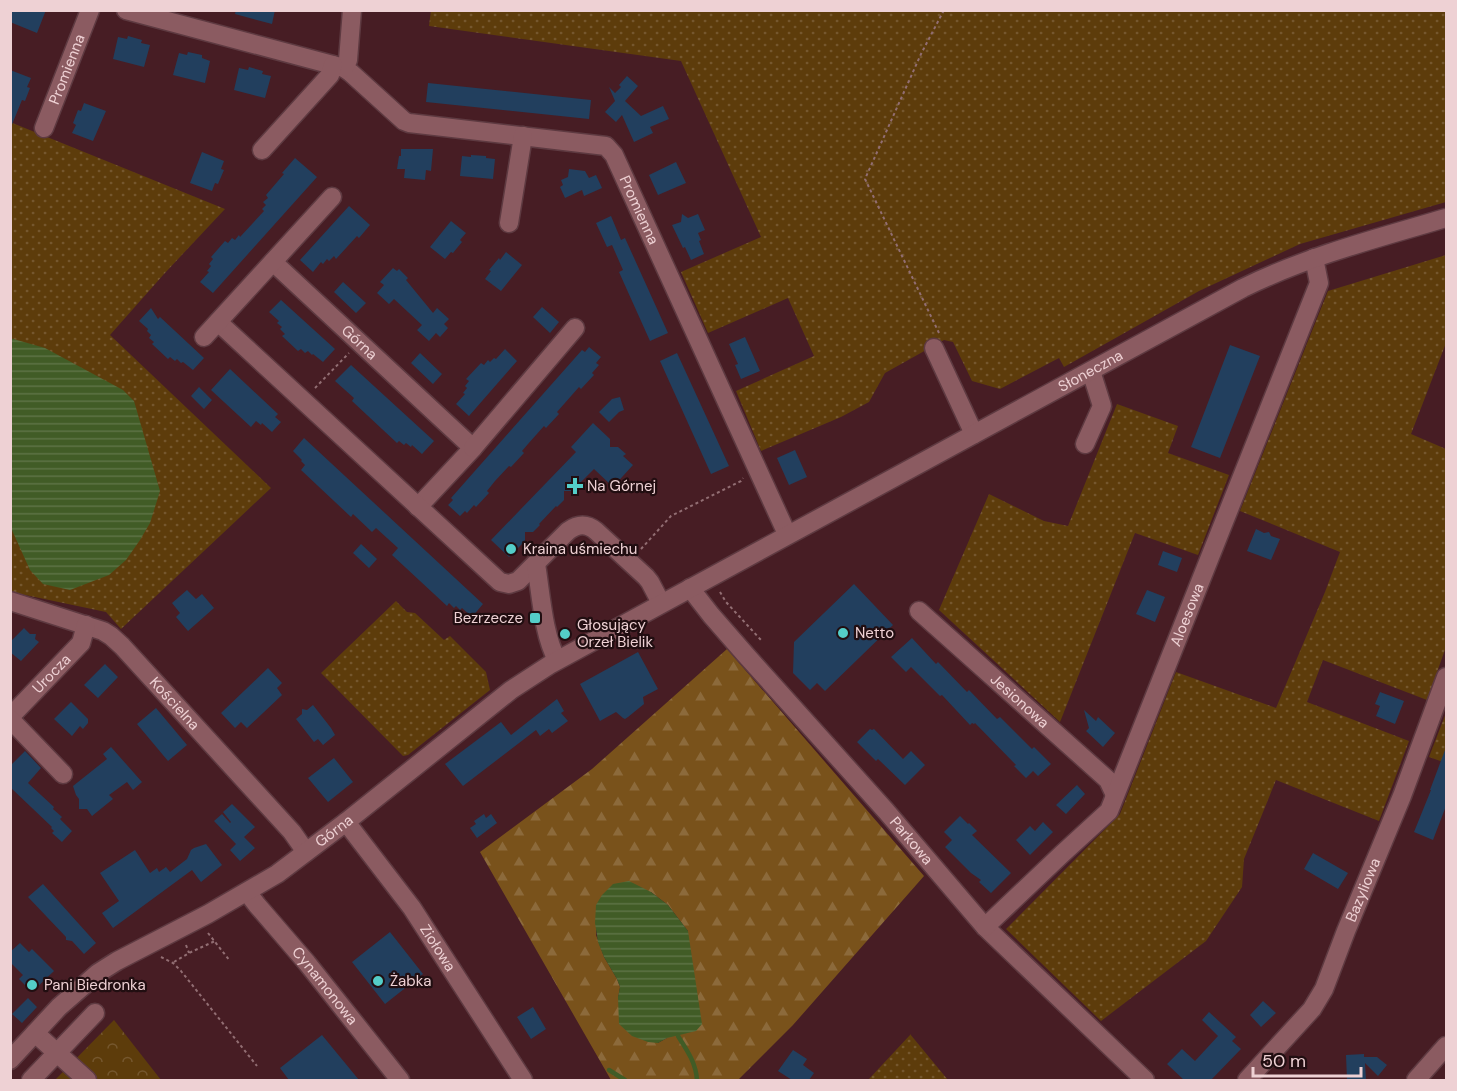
<svg xmlns="http://www.w3.org/2000/svg" width="1457" height="1091" font-family="'DM Sans',sans-serif">
	<style>
		.grass { fill: url(#grass-dots) }
		.forest { fill: url(#forest-firs); fill-rule: evenodd }
		.park { fill: url(#park-crowns) }
		.water { fill: url(#water-rules) }
		.lines { fill: none; stroke-linecap: round; stroke-linejoin: round }
		.stream { stroke: #415c26; stroke-width: 4.5 }
		.building { fill: #223f5e }
		.minor-casing { stroke: #5e3a41; stroke-width: 21 }
		.path { stroke: #926e73; stroke-width: 2; stroke-dasharray: 3 3; stroke-linecap: butt }
		.minor { stroke: #8b5b61; stroke-width: 18 }
		.poi-dot { fill: #54cdc8; stroke: #210e11; stroke-width: 2 }
		.labels { text-anchor: middle; dominant-baseline: central; stroke-width: 4.5; stroke-linejoin: round; paint-order: stroke }
		.street-label { font-size: 15px; fill: #eed1d4; stroke: #210e11 }
		.poi-label { font-size: 15px; fill: #eed1d4; stroke: #210e11; text-anchor: start }
	</style>
	<defs>
		<pattern id="grass-dots" width="8" height="8" patternUnits="userSpaceOnUse" patternTransform="scale(1.5)"><rect width="8" height="8" fill="#5d3c0b"/><path d="M2 2h.1M6 6h.1" fill="none" stroke="#75572e" stroke-width="1.8" stroke-linecap="round"/></pattern>
		<pattern id="forest-firs" width="22" height="20" patternUnits="userSpaceOnUse" patternTransform="scale(1.5)"><rect width="22" height="20" fill="#79521b"/><path d="M5 1l3.5 6h-7zM16 11l3.5 6h-7z" fill="#8c6a3b"/></pattern>
		<pattern id="park-crowns" width="20" height="18" patternUnits="userSpaceOnUse" patternTransform="scale(1.5)"><rect width="20" height="18" fill="#5d3c0b"/><path d="M2 6a3 3 0 1 1 6 0M12 15a3 3 0 1 1 6 0" fill="none" stroke="#75572e"/></pattern>
		<pattern id="water-rules" width="6" height="5" patternUnits="userSpaceOnUse" patternTransform="scale(1.5)"><rect width="6" height="5" fill="#415c26"/><path d="M0 2.5h6" fill="none" stroke="#5d7245"/></pattern>
	</defs>
	<rect width="100%" height="100%" fill="#471d24"/>
	<path class="grass" d="M431 10 1446 11V202L1300 244 1199 291 1064 367 1059 358 1000 389 972 381 953 342 944 340 885 373 869 402 841 417 761 451 736 391 814 356 788 298 708 333 681 272 761 237 681 61 429 26Z
		M10 122 225 209 164 274 110 335 271 488 121 629 106 612 11 592Z
		M1446 255V343L1411 434 1446 449V647L1427 700 1323 660 1307 702 1409 741 1379 821 1276 780 1244 859 1242 887 1206 941 1101 1021 1006 929 1120 814 1176 672 1276 708 1325 592 1340 552 1240 511 1328 291Z
		M1117 404 1178 426 1168 453 1229 475 1198 555 1135 533 1060 722 939 610 989 494 1044 521 1068 526Z
		M396 601 407 612 415 613 444 640 450 636 486 672 490 690 408 755 403 756 321 673Z
		M1446 713V763L1429 757Z
		M910 1034 948 1080H868L910 1035Z"/>
	<path class="forest" d="M727 649 924 876 793 1025 738 1080H611L480 852 592 769ZM651 892 668 905 688 931 667 1038 658 1043 618 998 620 987 617 979 604 957 596 935V905Z"/>
	<path class="park" d="M114 1020 161 1080H55Z"/>
	<path class="water" d="M10 338 45 348 123 390 134 401 160 491 150 523 140 540 126 560 109 575 70 590 43 584 30 570 11 528Z
		M629 881 651 892 668 905 688 931 702 1024 696 1031 667 1038 658 1043 648 1042 632 1036 619 1024 618 997 620 987 617 979 604 957 598 942 595 923 596 905 602 895 613 884Z"/>
	<g class="lines">
		<path class="stream" d="M678 1036C687 1050 696 1063 697 1080
			M609 1070 625 1080"/>
	</g>
	<path class="building" d="M10 10H46L37 33 10 22Z
		M236 10H275L272 24 235 14Z
		M128 36 142 40 141 43 150 45 144 67 113 59 118 37 127 39Z
		M188 52 202 55V58L210 61 205 83 173 75 179 53 187 55Z
		M249 67 263 71 262 74 271 76 265 98 234 90 239 68 248 70Z
		M10 70 31 78 27 87 30 88 25 101 22 100 11 127Z
		M627 76 638 86 625 101 641 116 663 106 669 119 650 127 653 133 634 142 622 115 616 122 605 112 615 101 609 87 615 93 621 87 619 85Z
		M428 83 591 100 589 119 426 102Z
		M84 103 106 111 93 141 72 133 76 125 73 123 78 110 81 111Z
		M401 149H433L431 171 426 170 425 180 404 178 405 169H397L399 156H401Z
		M202 152 224 161 221 169 224 170 218 184 215 183 212 191 190 183Z
		M471 155 486 156V158L495 159 493 179 460 176 462 156 471 157Z
		M295 158 317 177 213 293 200 282 209 272 207 271 211 266 209 264 213 259 211 257 225 241 228 243 232 238 235 240 239 235 240 237 264 211 262 209 266 205 263 202 268 198 266 195 284 174 282 173Z
		M676 162 686 183 658 195 649 175Z
		M569 169 585 171 589 178 596 175 602 188 584 196 582 190 565 198 560 187 563 185 561 180 568 177Z
		M349 206 370 225 359 238 357 236 336 259 334 256 329 261 327 259 323 264 321 262 313 272 300 260Z
		M682 214 688 218 698 214 705 230 698 233 701 240 699 241 704 254 691 260 685 247 683 248 672 225 681 222Z
		M611 216 621 240 625 238 668 333 650 341 619 272 623 270 612 245 607 247 596 223Z
		M451 221 466 233 460 240 462 242 457 248 453 253 451 252 445 259 430 247Z
		M506 252 522 265 501 291 485 279 491 271 489 270 499 258 500 260Z
		M393 268 397 271 399 269 408 278 406 280 433 313 437 308 449 319 444 324 448 328 440 337 436 333 429 341 417 330 422 325 394 299 389 304 377 293 384 285 380 282Z
		M343 282 366 303 356 313 334 292Z
		M281 300 335 349 323 362 313 354 312 355 308 351 305 353 301 349 298 351 282 336 285 334 280 329 282 327 277 323 279 321 269 312Z
		M542 307 559 322 550 333 533 317Z
		M151 308 158 319 160 317 204 358 193 370 183 362 181 363 177 359 175 361 170 357 168 359 152 344 154 342 149 338 151 335 147 331 148 329 139 321Z
		M745 337 760 371 741 379 735 365 738 364 729 344Z
		M1230 345 1260 356 1220 458 1191 447Z
		M589 347 601 357 596 363 599 365 592 373 594 375 581 389 579 387 557 412 559 414 546 428 544 426 528 444 522 451 524 453 511 467 509 466 495 481 487 491 489 493 476 507 474 505 467 513 465 511 460 516 448 505 453 500 451 498 582 350 585 352Z
		M505 349 517 361 469 416 456 404 465 394 463 393 467 388 465 386 469 381 466 379 481 363 484 365 488 360 490 362 494 358 496 359Z
		M420 353 442 374 433 384 411 363Z
		M677 353 729 466 711 474 660 361Z
		M351 365 434 441 422 454 412 445 411 447 406 443 404 445 399 441 397 443 352 401 354 398 335 381Z
		M230 369 278 414 275 417 281 422 272 432 262 423 261 425 256 421 251 427 211 390Z
		M199 387 212 400 204 409 191 396Z
		M620 397 624 410 619 412 609 422 599 412 612 399Z
		M593 423 610 439V447H618L626 454 623 456 633 465 613 487 594 469 572 491H564V500L557 507 556 506 539 524 540 525 533 532H525V541L509 557 491 540 576 452 571 447Z
		M304 438 483 604 472 617 462 608 460 610 456 606 454 608 449 603 447 606 392 555 398 548 376 528 372 532 353 514 351 517 301 470 305 465 301 461 302 460 293 451Z
		M795 450 807 477 789 485 777 458Z
		M1256 529 1264 533 1269 532 1271 536 1280 539 1271 560 1247 551Z
		M361 544 377 559 369 568 353 553Z
		M1163 551 1182 558 1177 572 1158 565Z
		M854 584 893 625 825 691 817 683 810 690 793 673 794 642Z
		M187 590 196 599 202 594 214 608 188 631 176 617 180 613 172 603Z
		M1147 590 1165 597 1155 622 1136 614Z
		M24 628 30 634H36L35 639 39 642 21 661 10 652V642Z
		M912 638 936 664 938 662 967 692 969 690 997 719 1000 717 1032 749 1034 747 1051 764 1038 776 1033 771 1026 778 1014 766 1016 765 975 723 974 724 972 723 970 725 942 695 940 696 911 667 906 672 891 657Z
		M638 652 658 689 643 697 644 704 628 717 625 719 623 718 616 712 600 721 580 684Z
		M105 664 118 677 98 698 84 685Z
		M268 668 282 683 277 688 282 695 247 728 241 722 235 728 221 713Z
		M1380 692 1404 701 1395 724 1376 716 1380 706 1375 704Z
		M557 699 564 711 561 713 568 721 552 733 549 729 540 736 536 730 463 786 445 764 501 722 511 735Z
		M71 702 88 719V723L83 729 80 726 72 736 54 719Z
		M313 705 331 728 335 735 323 745 318 739 314 742 296 719 302 714V709L307 710Z
		M156 708 187 745 168 761 137 724Z
		M1084 710 1096 721 1098 717 1115 733 1103 747 1086 731 1089 728Z
		M870 729 872 730 874 729 903 759 911 751 925 765 905 785 878 759 876 761 857 742Z
		M111 747 142 782 133 790 127 782 109 795 113 799 92 816 87 809H79V799L76 795 73 786 107 759 103 754Z
		M1445 750 1446 806 1433 840 1414 832 1431 790H1430Z
		M25 751 41 768 28 783 54 807 53 809 62 817 60 819 72 831 62 842 52 833 54 831 51 828 52 827 10 787V766Z
		M334 758 353 782 328 802 308 778Z
		M1077 785 1085 794 1066 814 1056 805Z
		M232 804 255 827 244 837 255 848 240 861 230 850 236 844 214 821 222 814 230 823 231 822 223 812Z
		M484 814 486 818 491 814 497 823 477 838 470 828 476 824 474 821Z
		M960 816 968 824 969 823 977 831 972 835 1011 873 991 893 979 882 981 880 971 873 945 847 952 840 944 832Z
		M1043 822 1053 832 1030 855 1016 840 1030 826 1035 831Z
		M206 844 222 865 201 882 192 870 113 928 102 913 119 901 100 873 135 850 150 873 157 868 159 872 166 867 170 872 187 859 191 850 194 848Z
		M1313 853 1348 873 1338 889 1304 869Z
		M43 884 96 943 84 954 72 941 66 940V937L28 897Z
		M390 932 423 974 385 1004 352 962Z
		M20 943 29 952 32 949 54 971 32 992 19 979 23 975 10 962V952Z
		M28 998 37 1007 22 1023 12 1014Z
		M1263 1001 1276 1013 1261 1027 1250 1015Z
		M533 1007 546 1029 531 1039 517 1017Z
		M1209 1012 1236 1037 1232 1041 1241 1049 1211 1080H1184L1167 1064 1182 1049 1195 1061 1218 1036 1202 1020Z
		M322 1035 359 1080H289L280 1068Z
		M793 1050 807 1059 803 1065 814 1073 809 1080H792L778 1071Z
		M1364 1054V1057H1377L1387 1065 1378 1076 1365 1063 1366 1080H1347L1346 1055Z"/>
	<g class="lines">
		<g class="minor-casing">
			<g id="minor">
				<path id="s1" d="M126 10 344 68 351 73 404 121 409 123 606 146 614 155 787 534"/>
				<path d="M344 68 348 60 352 10"/>
				<path id="s2" d="M44 128 90 10"/>
				<path d="M262 150 330 75 333 65"/>
				<path d="M509 223 523 136"/>
				<path id="s3" d="M273 262 473 448 418 507"/>
				<path d="M218 322 500 582 509 584 518 581 568 531C578 524 586 523 596 531L646 577 650 582 661 603"/>
				<path d="M204 337 332 197"/>
				<path d="M934 348 974 434"/>
				<path d="M1085 444 1102 406 1091 371"/>
				<path d="M473 448 575 328"/>
				<path d="M536 564C541 594 543 634 557 660"/>
				<path id="s4" d="M690 588 711 615 745 654 886 811 985 927 1145 1080"/>
				<path id="s5" d="M10 601 103 631 111 636 122 646 292 832 306 852"/>
				<path id="s6" d="M919 611 1108 780 1115 795"/>
				<path id="s7" d="M10 717 81 643 86 625"/>
				<path d="M10 719 63 774"/>
				<path id="s8" d="M346 822 412 908 523 1080"/>
				<path id="s9" d="M247 892 257 905 307 963 400 1080"/>
				<path id="s10" d="M985 927 1062 854 1109 811 1319 283 1314 258"/>
				<path d="M35 1033 87 1080"/>
				<path id="s11" d="M10 1060 59 1007 98 973 117 961 208 914 277 874 346 822 511 690 551 664 1243 288C1308 256 1378 238 1446 218"/>
				<path d="M31 1080 95 1013"/>
				<path id="s12" d="M1247 1080 1312 1009 1324 989 1346 931 1402 796 1446 677"/>
				<path d="M1416 1080 1446 1046"/>
			</g>
		</g>
		<path class="path" d="M939 333 865 179 921 54 944 10
			M315 388 349 353
			M641 549 671 516 741 481 743 478
			M720 592 726 602 761 640
			M208 933 230 961
			M186 945 189 953
			M161 957 173 963 181 971 257 1066
			M174 962 189 953 215 941"/>
		<use href="#minor" class="minor"/>
	</g>
	<g class="poi-dot">
		<path d="M572 477h6v6h6v6h-6v6h-6v-6h-6v-6h6z"/>
		<circle cx="511" cy="549" r="6"/>
		<rect x="529" y="612" width="12" height="12" rx="3"/>
		<circle cx="843" cy="633" r="6"/>
		<circle cx="565" cy="634" r="6"/>
		<circle cx="378" cy="981" r="6"/>
		<circle cx="32" cy="985" r="6"/>
	</g>
	<g class="labels">
		<g class="street-label">
			<text stroke="none"><textPath href="#s2" startOffset="63">Promienna</textPath></text>
			<text stroke="none"><textPath href="#s1" startOffset="582">Promienna</textPath></text>
			<text stroke="none"><textPath href="#s3" startOffset="118">Górna</textPath></text>
			<text stroke="none"><textPath href="#s11" startOffset="1288">Słoneczna</textPath></text>
			<text stroke="none"><textPath href="#s10" startOffset="381">Aloesowa</textPath></text>
			<text stroke="none"><textPath href="#s7" startOffset="60">Urocza</textPath></text>
			<text stroke="none"><textPath href="#s6" startOffset="135">Jesionowa</textPath></text>
			<text stroke="none"><textPath href="#s5" startOffset="200">Kościelna</textPath></text>
			<text stroke="none"><textPath href="#s11" startOffset="400">Górna</textPath></text>
			<text stroke="none"><textPath href="#s4" startOffset="336">Parkowa</textPath></text>
			<text stroke="none"><textPath href="#s12" startOffset="226">Bazyliowa</textPath></text>
			<text stroke="none"><textPath href="#s8" startOffset="156">Ziołowa</textPath></text>
			<text stroke="none"><textPath href="#s9" startOffset="122">Cynamonowa</textPath></text>
		</g>
		<g class="poi-label">
			<text x="587" y="486">Na Górnej</text>
			<text x="523" y="549">Kraina uśmiechu</text>
			<text x="523" y="618" text-anchor="end">Bezrzecze</text>
			<text x="577" y="625">Głosujący<tspan x="577" dy="17">Orzeł Bielik</tspan></text>
			<text x="855" y="633">Netto</text>
			<text x="390" y="981">Żabka</text>
			<text x="44" y="985">Pani Biedronka</text>
		</g>
	</g>
	<rect width="1457" height="1091" fill="none" stroke="#eed1d4" stroke-width="24"/>
	<path d="M1253 1067v9h108v-9" fill="none" stroke="#eed1d4" stroke-width="3"/>
	<text x="1262" y="1067" font-size="18" fill="#eed1d4" stroke="#210e11" stroke-width="4.5" paint-order="stroke">50 m</text>
</svg>
